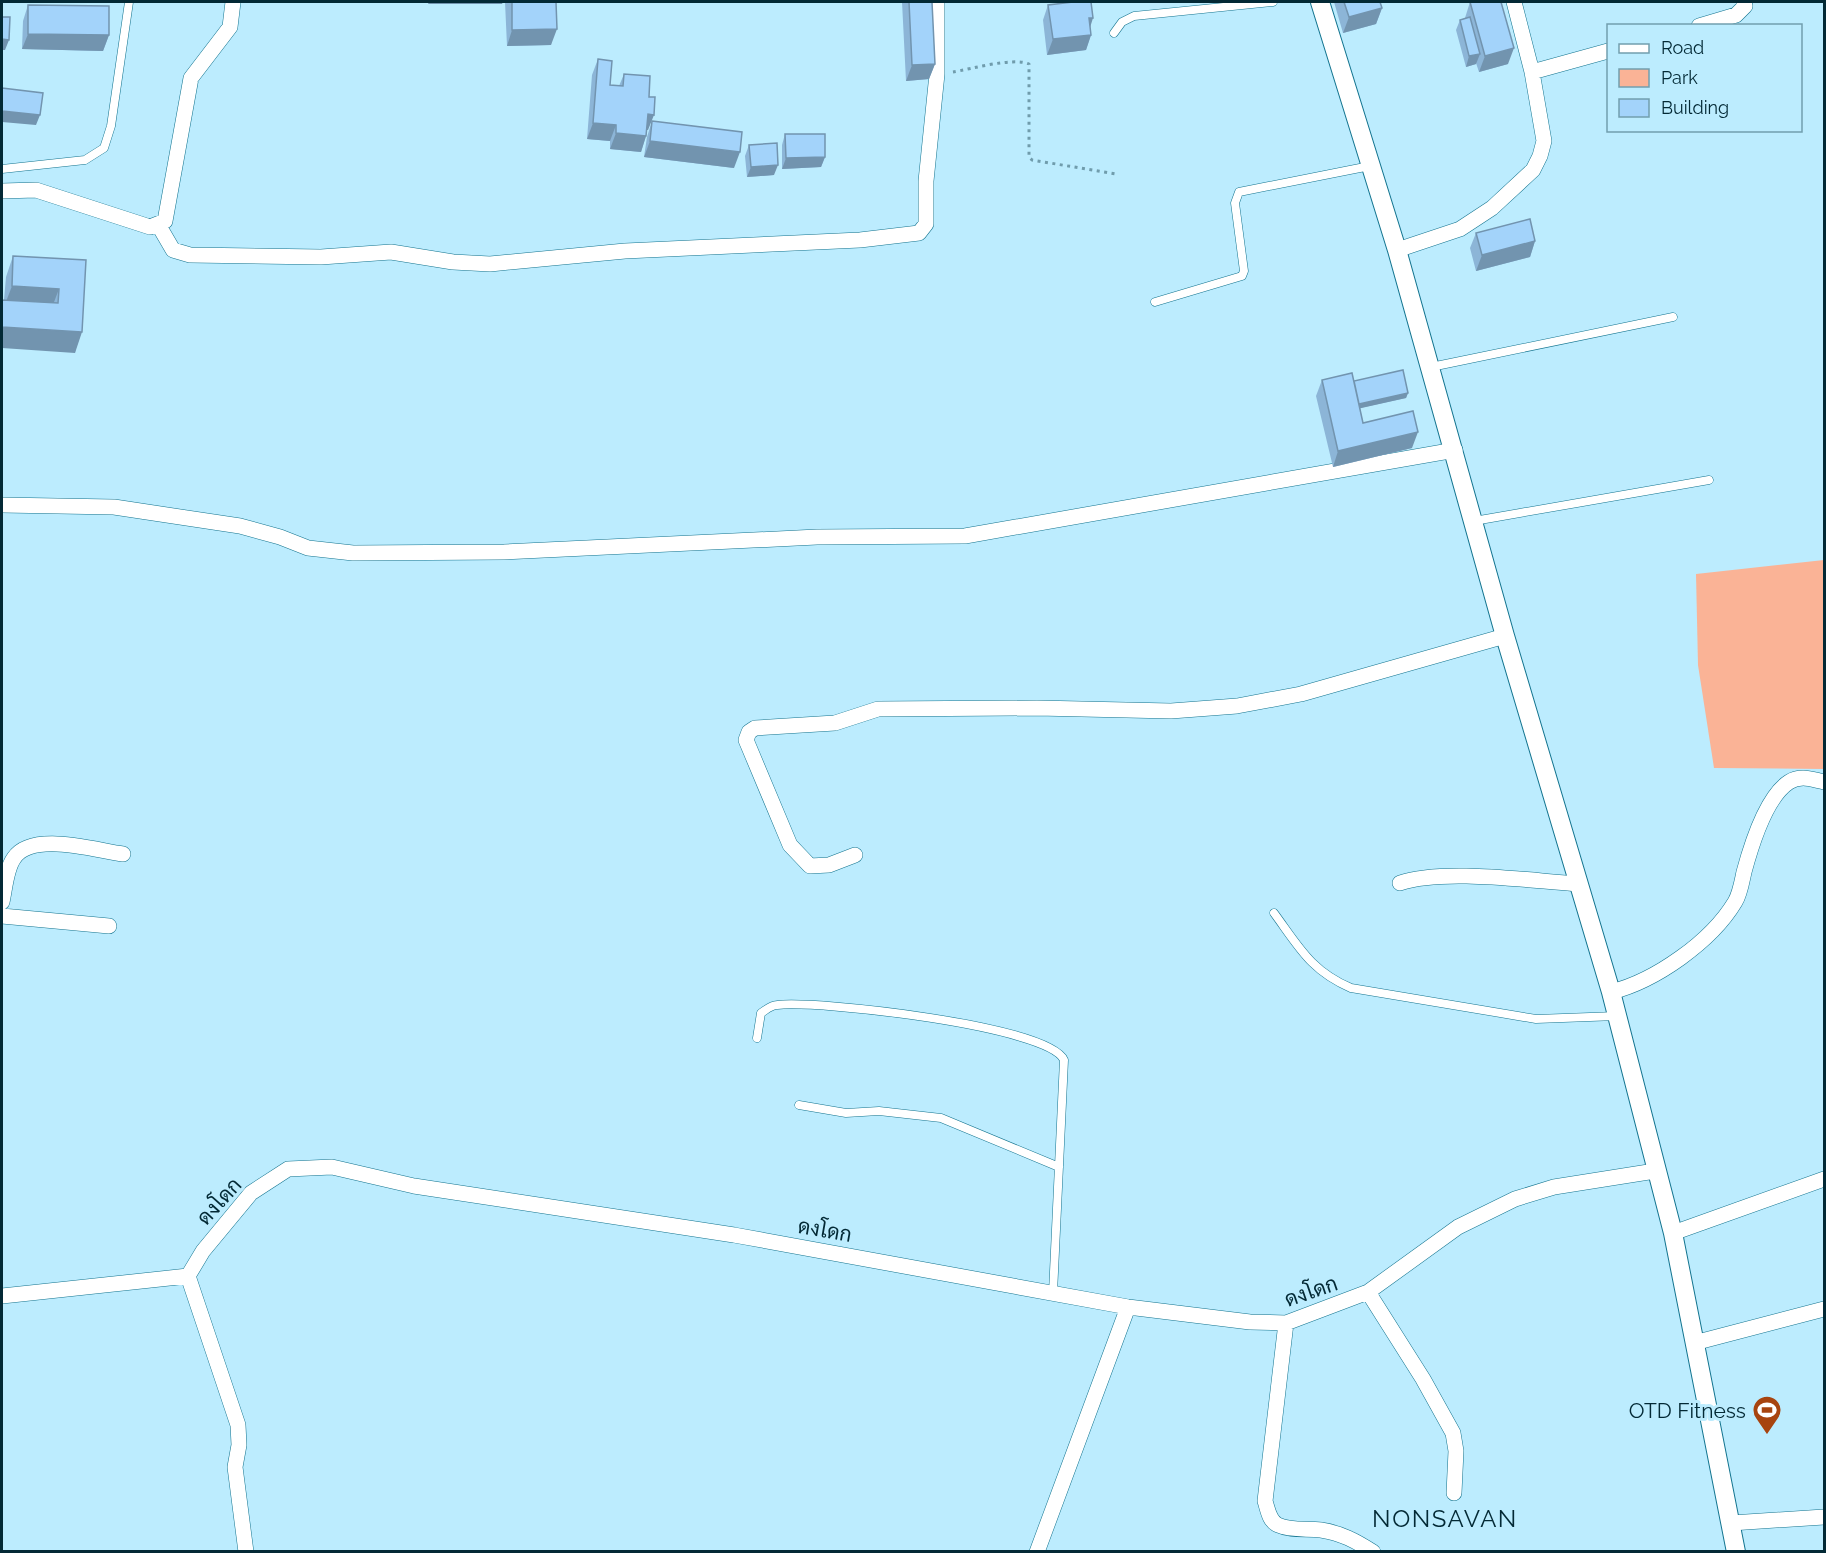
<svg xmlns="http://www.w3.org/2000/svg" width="1826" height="1553" font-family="Raleway,Sarabun,sans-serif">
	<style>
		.green { fill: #fab396 }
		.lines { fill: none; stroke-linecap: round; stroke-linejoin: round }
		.service-casing { stroke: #13748f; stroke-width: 9 }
		.minor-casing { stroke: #13748f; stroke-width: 16 }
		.tertiary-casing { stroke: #13748f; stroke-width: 20 }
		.path { stroke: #709cac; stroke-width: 3; stroke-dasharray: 3 4.5; stroke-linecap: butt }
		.service { stroke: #fff; stroke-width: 8 }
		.minor { stroke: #fff; stroke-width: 15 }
		.tertiary { stroke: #fff; stroke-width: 18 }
		.wall { fill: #8cb5d7 }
		.shaded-wall { fill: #7294af }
		.building { fill: #a3d3fa; stroke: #7294af; stroke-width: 1.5 }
		.labels { text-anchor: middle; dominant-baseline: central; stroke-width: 6; stroke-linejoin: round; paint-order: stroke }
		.street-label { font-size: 21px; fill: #032935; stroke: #bcecfe }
		.poi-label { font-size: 21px; fill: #032935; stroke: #bcecfe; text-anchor: end }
		.quarter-label { font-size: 24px; letter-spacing: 1.5px; fill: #032935; stroke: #bcecfe }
	</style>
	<rect width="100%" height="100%" fill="#bcecfe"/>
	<path class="green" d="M1824 560V769L1714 768 1698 665 1696 574Z"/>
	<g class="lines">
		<g class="service-casing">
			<path id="service" d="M1114 33 1122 22 1134 16 1273 2
				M2 169 85 160 104 148 111 126 129 2
				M1155 302 1242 276 1244 271 1235 203 1239 192 1370 166
				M1431 367 1673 317
				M1474 521 1709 480
				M1274 913C1299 947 1311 971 1351 988L1536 1019 1617 1016
				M757 1038 761 1013C766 1010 771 1005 777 1005 818 1000 1049 1026 1064 1060L1053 1293
				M799 1105 846 1113 879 1111 941 1118 1059 1167"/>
		</g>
		<g class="minor-casing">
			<path id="minor" d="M1699 26 1736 15 1745 6 1744 2
				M1532 72 1608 51
				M2 191 36 190 150 227 165 221 191 78 230 27 233 2
				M159 226 173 250 190 255 321 257 391 252 453 262 490 264 625 251 860 240 919 233 926 224V181L937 74V2
				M1397 250 1460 229 1492 208 1533 170 1540 156 1544 141 1532 72 1514 2
				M2 505 114 507 240 526 280 537 308 548 353 553 504 552 817 537 965 536 1455 450
				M855 855 829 865 810 866 790 845 746 740 749 732 755 728 835 723 878 709 1037 708 1171 711 1237 706 1301 694 1505 636
				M1400 883C1443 868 1531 881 1579 884
				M2 902C5 889 6 869 14 858 32 831 94 850 123 854
				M2 916 109 926
				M1611 992C1655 981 1711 942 1735 902 1740 894 1742 881 1744 872 1751 846 1766 797 1789 782 1800 775 1813 779 1824 782
				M1673 1233 1824 1179
				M188 1276 238 1425 239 1445 235 1467 246 1552
				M1368 1292 1423 1379 1453 1433 1456 1451 1454 1493
				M2 1296 188 1276 203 1251 251 1193 288 1169 332 1167 414 1186 734 1235 1128 1307 1250 1322 1286 1323 1368 1292 1458 1227 1515 1199 1554 1187 1655 1171
				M1286 1323 1265 1501C1268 1510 1269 1521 1278 1525 1291 1531 1308 1528 1321 1530 1341 1533 1356 1541 1373 1552
				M1694 1343 1824 1309
				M1731 1523 1824 1517
				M1037 1552 1128 1307"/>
		</g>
		<g class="tertiary-casing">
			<path id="tertiary" d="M1320 2 1397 250 1505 636 1611 992 1673 1233 1736 1552"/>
		</g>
		<path class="path" d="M953 72C971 69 1013 57 1029 64V157L1032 160 1116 174"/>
		<use href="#service" class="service"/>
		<use href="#minor" class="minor"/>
		<use href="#tertiary" class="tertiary"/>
	</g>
	<path class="wall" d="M505 2H556L551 45 507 46Z
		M902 2H932L935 64 929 79 906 81Z
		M1334 2H1380L1382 8 1376 24 1343 33Z
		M1470 2 1508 64 1479 72 1476 63V64L1466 67 1456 30 1460 20 1465 18Z
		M28 5 109 35 103 51 22 49 23 21Z
		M1048 5 1090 26 1091 35 1086 50 1047 55 1043 20Z
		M598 59 610 85 619 86 624 74 649 97 648 130H647L646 136 641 152 610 149V141L587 139 592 75Z
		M652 121 734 168 644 157 647 137Z
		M785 134 825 157 821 167 782 169V145Z
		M749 145 774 175 747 177 745 156Z
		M1476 233 1535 241 1530 257 1476 271 1470 248Z
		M13 256 86 260 75 353 4 300 6 277Z
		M1322 380 1354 381 1408 393 1406 398 1360 408 1363 423 1412 448 1333 467 1316 396Z"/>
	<path class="shaded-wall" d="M429 2H503L502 4H428Z
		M1382 8 1376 24 1343 33 1349 17Z
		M1089 18H1093L1088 34Z
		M557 29 551 45 507 46 512 30Z
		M28 34 109 35 103 51 22 49Z
		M1091 35 1086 50 1047 55 1053 39Z
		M2 39 9 40 5 50H2Z
		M1514 48 1508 64 1479 72 1485 56Z
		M1480 54 1476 64 1466 67 1469 56Z
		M935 64 929 79 906 81 912 65Z
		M2 111 40 115 36 125 2 122Z
		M648 114 654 115 648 130H642Z
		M593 123 616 125 610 141 587 139Z
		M616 133 646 136 641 152 610 149Z
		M650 141 740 152 734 168 644 157Z
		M825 157 821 167 782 169 786 158Z
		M778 165 774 175 747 177 751 167Z
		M1535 241 1530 257 1476 271 1482 255Z
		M12 286 59 289 51 310 4 307Z
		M2 327 82 332 75 353 2 348Z
		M1408 393 1406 398 1357 409 1359 404Z
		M1418 432 1412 448 1333 467 1338 451Z"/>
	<path class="building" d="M512 2H556L557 29 512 30Z
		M909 2H932L935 64 912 65Z
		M1073 2H1091L1093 18H1089L1091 35 1053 39 1048 5Z
		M1344 2H1380L1382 8 1349 17Z
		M1470 2H1501L1514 48 1485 56Z
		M28 5 109 6V35L28 34Z
		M2 17H10L9 40 2 39Z
		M1470 17 1480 54 1469 56 1460 20Z
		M598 59 612 61 610 85 623 86 624 74 650 76 649 97H655L654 115 648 114 646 136 616 133V125L593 123Z
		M2 88 43 93 40 115 2 111Z
		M652 121 742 132 740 152 650 141Z
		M785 134H825V157L786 158Z
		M777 143 778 165 751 167 749 145Z
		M1530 219 1535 241 1482 255 1476 233Z
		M13 256 86 260 82 332 2 327V300L58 303 59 289 12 286Z
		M1403 370 1408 393 1359 404 1354 381Z
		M1352 373 1363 423 1413 411 1418 432 1338 451 1322 380Z"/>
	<defs>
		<g id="stadium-pin" transform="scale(1.5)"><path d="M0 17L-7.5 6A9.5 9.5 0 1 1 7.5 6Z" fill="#a7440f" stroke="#bcecfe"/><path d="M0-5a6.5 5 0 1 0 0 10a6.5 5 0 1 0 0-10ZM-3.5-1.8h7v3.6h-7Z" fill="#fff"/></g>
	</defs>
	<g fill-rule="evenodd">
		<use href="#stadium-pin" x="1767" y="1410"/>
	</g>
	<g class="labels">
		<g class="street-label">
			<text transform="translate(219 1201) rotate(-48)">ดงโดก</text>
			<text transform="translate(825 1230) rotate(10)">ดงโดก</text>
			<text transform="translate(1311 1291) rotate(-19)">ดงโดก</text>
		</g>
		<g class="poi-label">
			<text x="1746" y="1410">OTD Fitness</text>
		</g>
		<g class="quarter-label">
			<text x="1445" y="1518">NONSAVAN</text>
		</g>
	</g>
	<rect width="1826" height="1553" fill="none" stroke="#032935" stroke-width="6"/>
	<rect x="1607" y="24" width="195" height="108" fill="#bcecfe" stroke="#729eae" stroke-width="1.5"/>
	<rect x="1619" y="44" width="30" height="9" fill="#ffffff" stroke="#729eae" stroke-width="1.5"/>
	<text x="1661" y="54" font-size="18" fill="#032935">Road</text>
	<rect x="1619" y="69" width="30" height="18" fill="#fab396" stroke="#729eae" stroke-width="1.5"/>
	<text x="1661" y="84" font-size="18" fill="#032935">Park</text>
	<rect x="1619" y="99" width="30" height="18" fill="#a3d3fa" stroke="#729eae" stroke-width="1.5"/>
	<text x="1661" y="114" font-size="18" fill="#032935">Building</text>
</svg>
